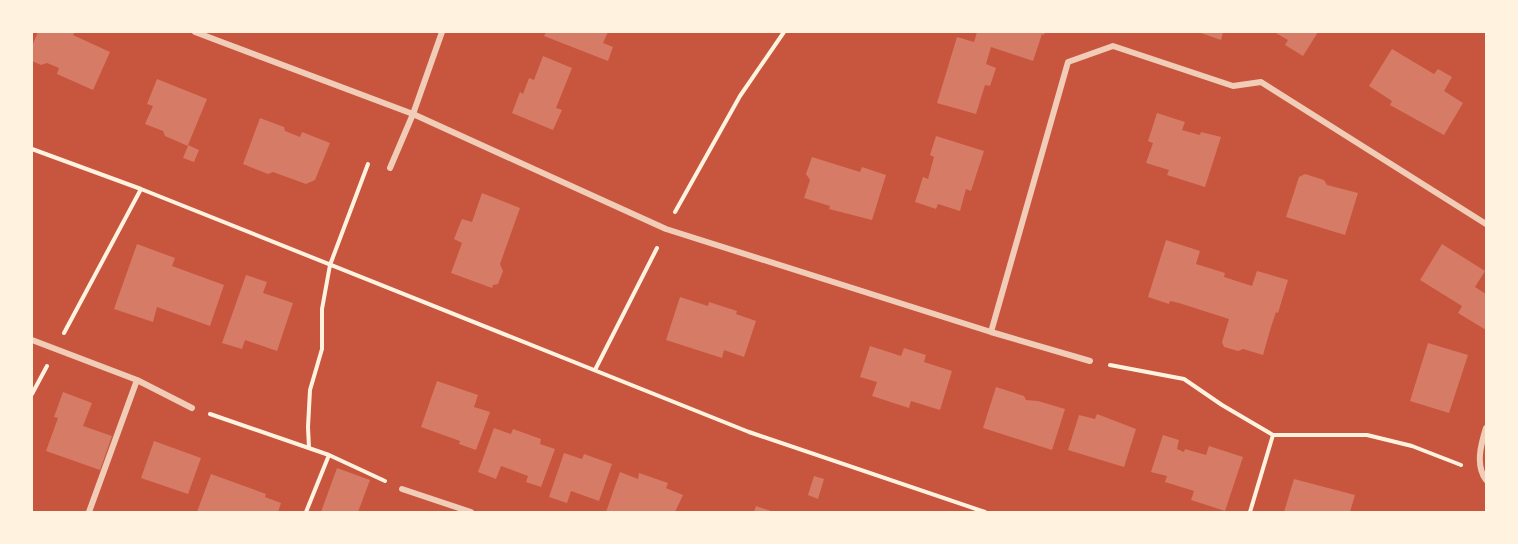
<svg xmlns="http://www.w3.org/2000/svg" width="1518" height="544" font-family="Helvetica,sans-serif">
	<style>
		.building { fill: #d67c66 }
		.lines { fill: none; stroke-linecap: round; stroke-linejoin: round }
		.path { stroke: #fff3e0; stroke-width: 4 }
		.minor { stroke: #f1ccb7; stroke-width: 6 }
	</style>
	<rect width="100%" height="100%" fill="#c8553d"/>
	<path class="building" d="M38 32H75L73 35 110 52 93 90 57 74 59 68 47 63 41 65 32 61V46Z
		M546 32H608L603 43 613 47 608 61 544 36Z
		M977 32H1045L1044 35 1042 34 1033 61 991 47 986 64 996 68 990 86 985 85 976 114 937 103 957 37 974 42Z
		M1198 32H1223L1221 40Z
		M1274 32H1318L1303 56 1285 45 1288 40Z
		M1392 49 1434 74 1438 69 1452 77 1444 91 1463 103 1444 135 1390 105 1392 101 1369 86Z
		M543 56 572 68 556 108 562 110 553 130 512 113 520 92 523 94 529 78 534 80Z
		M157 79 207 99 188 145 199 150 194 162 183 158 188 146 165 136 163 131 145 124 153 106 147 104Z
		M1157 113 1185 122 1182 130 1200 135 1201 132 1221 137 1205 187 1167 175 1169 170 1146 163 1153 143 1148 141Z
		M260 118 284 127 285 131 300 137 302 132 330 143 315 180 306 184 273 172 268 174 243 164Z
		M936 136 984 151 971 191 966 189 960 211 938 204 936 209 915 202 923 177 928 179 934 157 930 155Z
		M812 157 860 172 862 167 886 175 872 220 829 209 830 206 804 198 810 180 806 174Z
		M1305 174 1324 180 1327 185 1358 193 1345 235 1286 217 1299 177Z
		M482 193 520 208 500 264 503 271 498 284 493 285 492 288 451 273 462 243 454 239 462 219 472 222Z
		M1166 240 1200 251 1196 264 1225 273 1224 277 1252 286 1257 271 1288 280 1278 313 1276 312 1271 327 1263 355 1243 349 1238 351 1224 347 1222 342 1229 319 1179 303 1170 301 1169 304 1148 297Z
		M137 244 175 258 172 266 224 285 210 326 157 307 153 322 114 309Z
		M1442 244 1485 271 1475 287 1486 294V330L1458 313 1462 306 1420 280Z
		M246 275 267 282 263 293 293 303 277 351 245 340 242 349 222 343Z
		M680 297 708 306 709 302 737 311 736 314 756 321 744 357 724 350 722 358 666 340Z
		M1428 343 1468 355 1449 413 1410 401Z
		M870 346 901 356 904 348 926 355 924 362 952 371 940 410 911 401 909 408 872 396 877 382 860 377Z
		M437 381 478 395 474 407 490 412 476 450 459 444 460 441 421 427Z
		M996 387 1024 396 1026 400 1038 401 1065 409 1052 450 983 428Z
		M63 392 92 403 83 426 112 436 100 470 46 451 58 418 54 417Z
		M1097 414 1136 429 1124 467 1068 450 1079 415 1095 419Z
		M494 428 511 434 513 429 541 439 540 444 555 449 541 487 526 482 528 476 501 466 496 479 478 472Z
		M1163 435 1179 440 1177 449 1184 452 1185 449 1206 455 1209 446 1243 457 1225 511 1191 500 1194 491 1165 482 1167 476 1151 472Z
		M154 441 201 458 188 494 141 478Z
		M564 453 582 459 584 454 612 464 599 501 571 491 567 503 549 497Z
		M337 468 370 480 358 512H321Z
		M620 472 638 479 639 473 668 483 666 488 683 495 675 512H632L627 511 626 512H606Z
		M211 474 266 494 265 497 281 503 278 512H197Z
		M814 476 824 479 818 499 808 495Z
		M1294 479 1355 495 1350 512H1284Z
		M756 506 774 512H754Z"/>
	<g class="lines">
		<path class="path" d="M32 149 141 189
			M675 212 740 96 784 32
			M64 333 141 189 749 432 985 512
			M1110 365 1184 379 1222 405 1273 435H1367L1412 446 1461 465
			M595 370 657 248
			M32 394 47 366
			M210 414 329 455 385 481
			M309 448 308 427 310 390 322 349V309L330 265 368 164
			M306 512 329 455
			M1250 512 1273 435"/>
		<path class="minor" d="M195 32 413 114 666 229 991 332 1068 62 1113 46 1233 86 1261 82 1486 224
			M390 168 413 114 442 32
			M991 332 1090 361
			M32 340 137 380 192 408
			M1486 428C1481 444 1475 465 1486 480
			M402 489 471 512
			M89 512 137 380"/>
	</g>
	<rect width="1518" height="544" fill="none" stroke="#fff3e0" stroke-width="66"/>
</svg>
